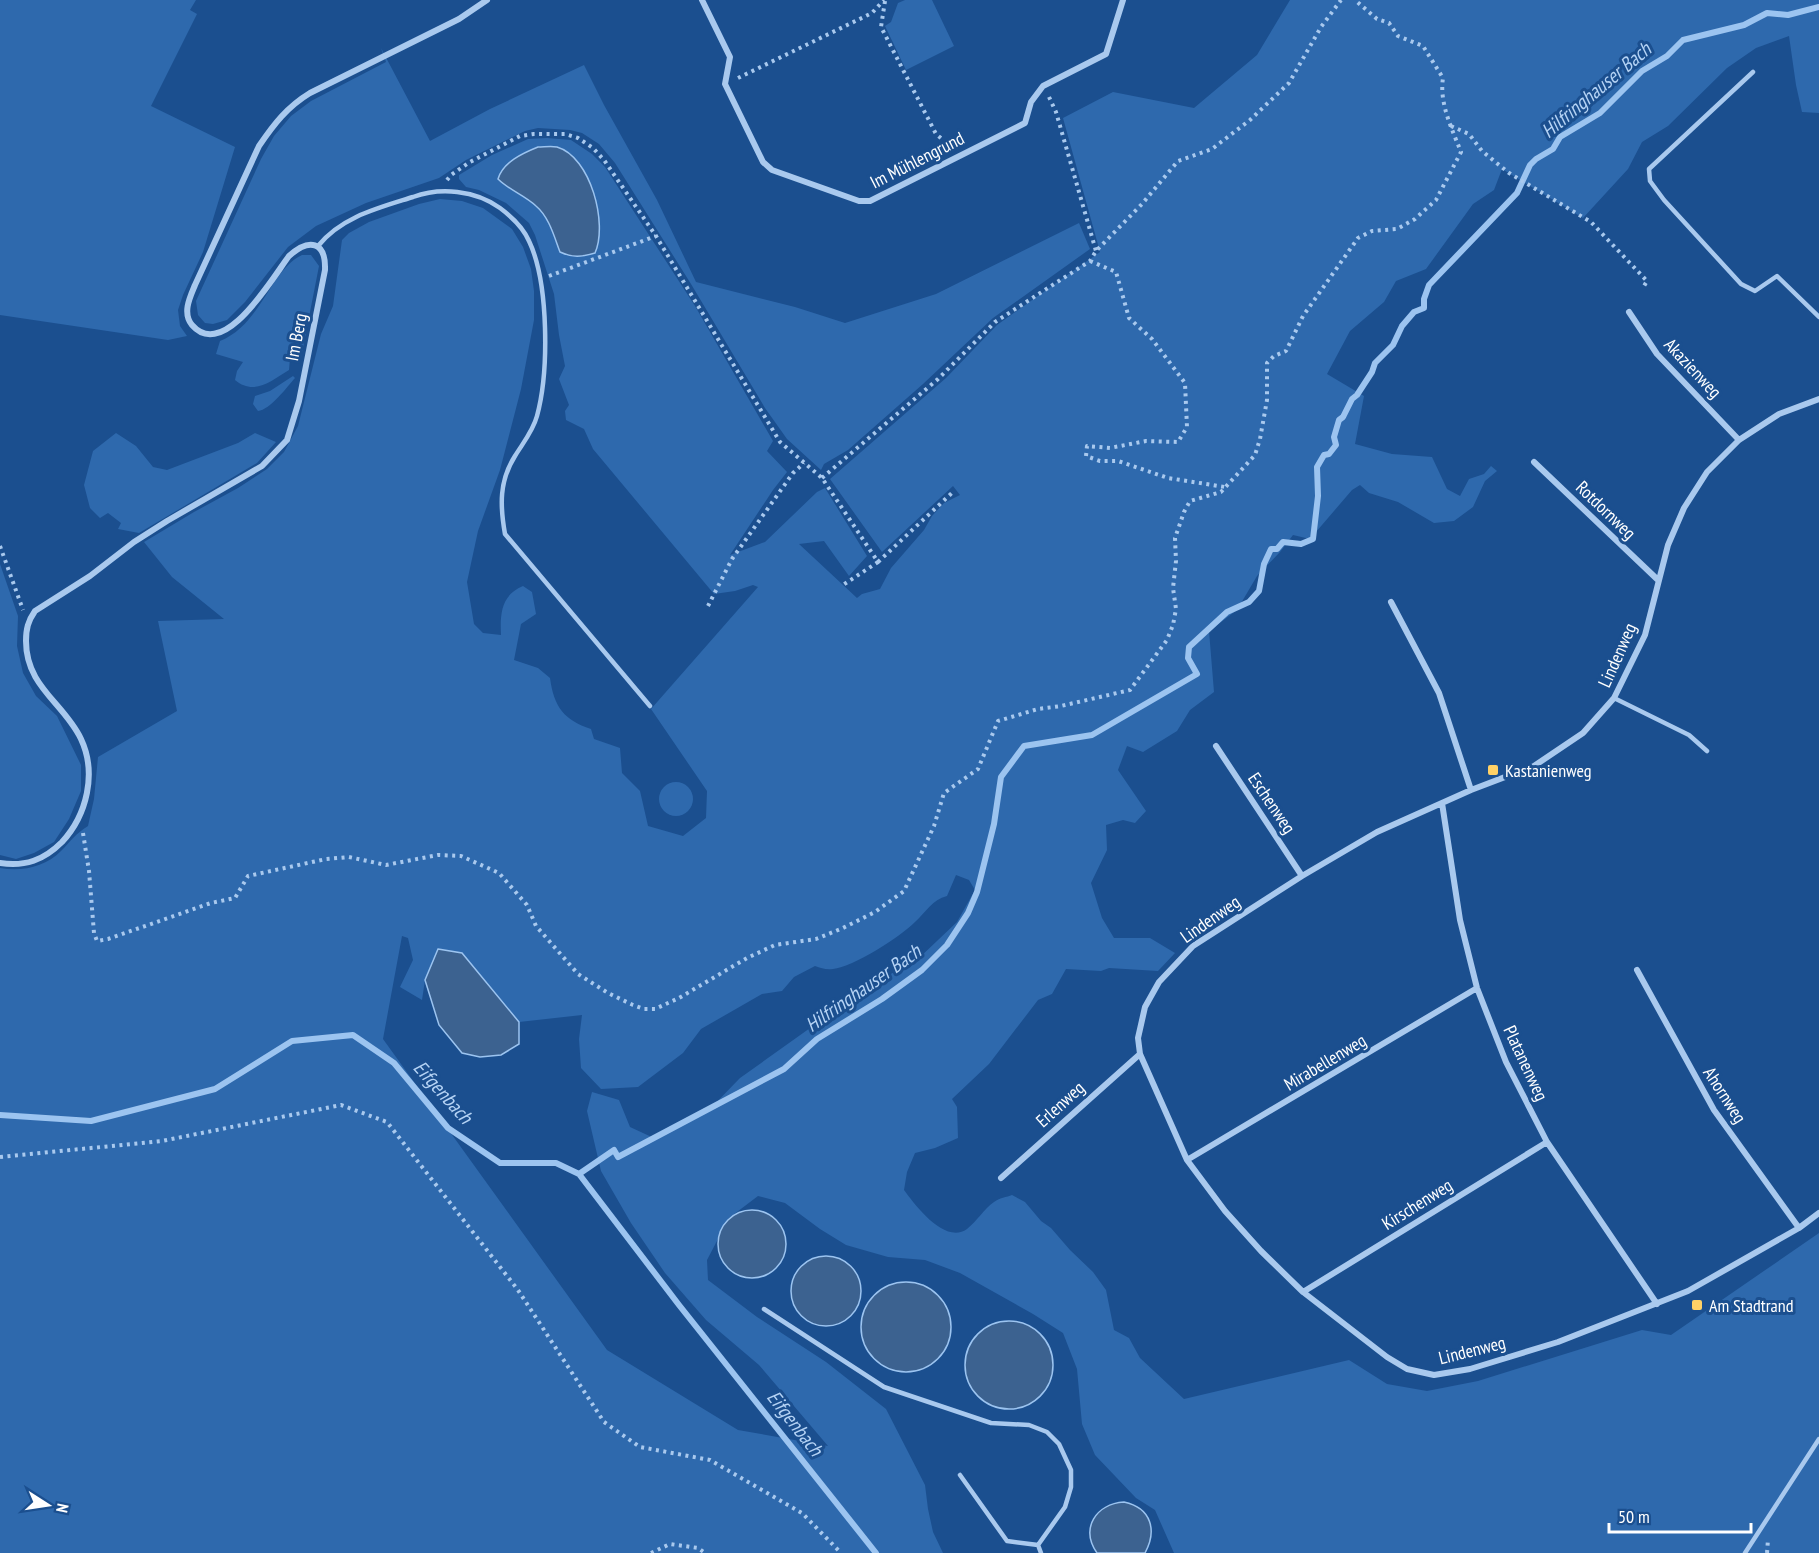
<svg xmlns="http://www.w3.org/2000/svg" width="1819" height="1553" font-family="'PT Sans Narrow',sans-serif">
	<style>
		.green { fill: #2e69ad; fill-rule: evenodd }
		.water { fill: #3c6290; stroke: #9cc4f0; stroke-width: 1.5 }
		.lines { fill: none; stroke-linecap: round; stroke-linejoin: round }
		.stream { stroke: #9cc4f0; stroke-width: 6 }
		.path { stroke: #a9c9ee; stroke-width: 4; stroke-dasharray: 3 4.5; stroke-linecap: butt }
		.service { stroke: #a9c9ee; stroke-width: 4.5 }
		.minor { stroke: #a9c9ee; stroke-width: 6 }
		.poi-dot { fill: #ffd166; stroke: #1b4f8f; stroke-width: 2 }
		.labels { text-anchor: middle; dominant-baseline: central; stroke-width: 6; stroke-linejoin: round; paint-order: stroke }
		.street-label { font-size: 18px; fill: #fff; stroke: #1b4f8f }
		.poi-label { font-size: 18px; fill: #fff; stroke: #1b4f8f; text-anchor: start }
		.water-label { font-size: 20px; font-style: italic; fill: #b5d3f5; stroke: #1b4f8f }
	</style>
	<rect width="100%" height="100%" fill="#1b4f8f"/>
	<path class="green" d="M0 0H196L190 10 197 14 151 106 235 147 203 252 183 295 178 310 180 326 187 336 168 340 0 315Z
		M905 0H932L954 46 906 70 885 26 891 22 898 3Z
		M1290 0H1819V113L1802 112 1796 85 1789 36 1756 48 1727 68 1668 126 1642 142 1628 169 1583 218 1502 169 1494 190 1473 204 1426 269 1396 281 1384 302 1350 331 1327 374 1364 396 1355 444 1392 454 1432 457 1447 489 1460 496 1469 479 1484 474 1491 466 1497 471 1485 481 1473 507 1454 521 1434 523 1398 502 1369 493 1360 485 1352 490 1310 539 1293 535 1280 552 1257 576 1237 610 1209 631 1214 692 1190 710 1177 731 1143 752 1127 746 1118 770 1146 811 1135 823 1123 820 1106 825 1107 850 1091 883 1102 918 1114 938H1150L1175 953 1158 971 1109 968 1101 971 1066 969 1052 994 1038 1000 989 1064 952 1099 957 1107 958 1138 935 1148 915 1153 907 1172 904 1190C915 1205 945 1245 967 1229 977 1221 984 1209 994 1202 999 1198 1007 1197 1012 1195L1025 1202 1041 1221 1051 1228 1070 1250 1093 1272 1106 1290 1114 1330 1129 1338 1140 1358 1184 1399 1349 1360 1387 1384 1427 1391 1478 1381 1642 1330 1671 1335 1819 1233V1553H1174L1155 1510 1136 1498 1095 1455 1082 1424 1077 1369 1063 1333 1033 1314 960 1273 925 1260 888 1257 846 1245 820 1229 785 1203 758 1196 729 1218 707 1260 708 1280 757 1317 826 1362 886 1409 925 1485 928 1509 933 1532 943 1553H0V868C22 872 45 867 61 851 71 841 75 834 88 826L94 799 98 757 177 711 158 621 224 619 172 577 144 542 194 512 238 488 267 469 284 452 298 426 321 334 333 306 342 240 349 233 369 222 419 204 440 199 462 201 483 208 512 229 523 247 531 269 534 291V320L521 389 500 470 478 531 467 582 474 624 483 633 501 635C500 614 501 595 523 586L532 592 536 614 521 624 514 660 538 668 550 678C554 707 564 720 591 729L594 739 620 748 622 773 640 791 648 826 683 836 706 818 707 791 651 709 758 587 753 585 735 591 714 594 593 449 584 429 566 420 565 411 569 405 559 379 565 366 559 335 554 294 535 235 529 223 506 203 479 190 466 187 459 179V175L492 155 528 139 547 138 571 140 592 154 605 167 695 306 773 441 767 451 787 472 773 490 730 555 765 542 817 492 825 488 867 556 849 576 824 541 799 544 857 598 862 594 880 589 891 568 924 530 932 516 944 503 960 495 953 486 882 552 830 479 946 378 997 325 1100 252 1063 118 1113 92 1194 108 1257 55ZM956 875 969 880 975 890 957 922 918 959 869 986 740 1078 708 1111 656 1139 630 1127 619 1100 592 1092 587 1111 601 1171 631 1223 665 1273 706 1320 759 1365 828 1446 738 1430 607 1350 383 1039 402 936 408 938 413 960 400 987 422 1000 425 980 462 953 519 1022 582 1015 579 1039 581 1068 601 1089 638 1087 683 1053 701 1029 762 994 782 991 794 977 815 966C821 968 826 970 833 969 853 967 900 937 915 922 926 912 932 900 947 896Z
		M381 48 430 141 490 109 584 65 604 105 657 200 696 282 795 307 845 323 936 294 1079 223 1090 249 993 318 923 384 848 450 824 464 821 470 787 439 765 408 691 284 615 163 599 144 582 133 570 130 538 128 525 131 466 160 439 178 366 203 316 226 288 247 245 302 227 320 213 324 205 323 198 315 196 301 261 159 274 136 291 116 311 101 386 62Z
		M302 255H311L319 266 301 358H290L289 370C271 381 254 396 235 380L237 371 243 362 216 354 220 341C261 325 270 270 302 255Z
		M293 376 295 378C287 387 270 410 258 411L253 404 255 396 270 391Z
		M116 433 136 446 153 467 167 470 238 443 255 433 276 442 257 463 139 533 118 529 121 523 108 513 100 518 90 508 84 485 93 451Z
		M0 564 18 616 17 646 23 673 36 696 57 716 81 765V791L69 819 54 842 34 853 16 859 0 855Z
		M659 799a17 17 0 1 1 34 0a17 17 0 1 1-34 0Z"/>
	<path class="water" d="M538 147C544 147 551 146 557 147 591 157 608 224 595 253 581 257 573 258 560 252 554 236 549 217 536 206 524 195 509 190 498 179 503 162 523 153 538 147Z
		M438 949 462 953 519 1022V1044L501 1055 480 1057 462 1053 439 1025 425 980Z
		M718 1244a34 34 0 1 1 68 0a34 34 0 1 1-68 0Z
		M791 1291a35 35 0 1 1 70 0a35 35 0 1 1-70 0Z
		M861 1327a45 45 0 1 1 90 0a45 45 0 1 1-90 0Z
		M965 1365a44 44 0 1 1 88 0a44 44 0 1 1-88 0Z
		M1124 1502C1152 1508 1157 1531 1145 1553H1097C1080 1528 1096 1504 1124 1502Z"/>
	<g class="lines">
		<path class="stream" d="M0 1115 91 1121 215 1089 292 1041 353 1035 394 1063 448 1128 500 1163H556L579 1174 679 1305 876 1553
			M579 1174 614 1150 618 1157 784 1069 817 1039 882 999 922 970 947 945 968 913 977 892 994 824 1001 777 1024 746 1092 735 1197 674 1188 658 1189 647 1227 612 1249 602 1259 591 1264 564 1271 549H1277L1283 542 1301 544 1313 539 1318 496 1317 467 1324 455 1329 454 1336 445 1334 437 1339 420 1343 417 1352 399 1357 395 1372 372 1375 363 1393 345 1402 326 1414 312 1424 308V299L1429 285 1517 193 1530 165 1536 159 1553 149 1560 137 1600 113 1642 71 1667 56 1683 40 1744 25 1767 13 1788 15 1819 7"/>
		<path class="path" d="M885 1 881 27 936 134 942 139
			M738 78 872 13 884 0
			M1049 97 1056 112 1096 251
			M1451 126 1469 134 1482 151 1509 173 1591 222 1647 281 1644 286
			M447 180 451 175 470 162 520 136 534 134H565L578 138 593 148 604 160 656 236 780 442 822 478 878 562 843 585
			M1090 261 1116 272 1129 318 1152 339 1185 383 1187 427 1178 442 1146 441 1110 448 1087 446 1086 456 1100 461H1118L1168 478 1225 487
			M549 276 656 236
			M822 478 938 379 995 322 1090 261 1096 251 1142 204 1178 161 1212 149 1250 120 1289 83 1321 27 1341 0
			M0 546 23 610
			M878 562 954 491
			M708 606 732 559 793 473 804 463
			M83 833 89 871 94 933 97 941 108 939 211 903 235 898 248 876 326 859 349 857 386 865 438 855 461 856 499 873 527 905 536 926 578 974 608 993 633 1005 644 1009H655L679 998 747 958 775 945 816 939 843 928 875 912 904 891 934 826 944 793 978 769 998 721 1038 709 1061 706 1130 690 1167 640 1173 625 1176 609 1173 588 1176 561 1175 538 1184 512 1190 501 1221 492 1255 455 1260 439 1267 400V363L1274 356 1286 351 1303 316 1358 238 1372 231 1397 229 1415 219 1436 200 1461 152C1452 129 1439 103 1443 78L1423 46 1398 36 1389 23 1377 19 1355 0
			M0 1157 162 1141 341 1105 387 1122 518 1290 604 1422 640 1447 710 1460 802 1513 841 1553
			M651 1553 670 1544 698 1548 705 1553
			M1767 1553 1768 1539"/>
		<path class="service" d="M1753 72 1649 169 1650 181 1664 200 1741 284 1755 291 1777 276 1819 317
			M318 246C341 217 378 208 413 197 440 187 475 190 500 208 512 217 523 227 529 241 549 283 549 372 537 416 533 431 523 443 515 456 499 481 500 506 505 534L650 706
			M1614 698 1689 735 1707 751
			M764 1309 884 1387 991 1423 1029 1425 1047 1432 1059 1444 1071 1470V1487L1065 1507 1038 1545 1041 1553
			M960 1475 1007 1541 1038 1545
			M1745 1553 1819 1439"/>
		<path class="minor" d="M702 0 730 57 725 84 763 162 772 170 859 201H870L1025 123 1031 102 1043 86 1106 54 1123 0
			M1629 312 1657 354 1739 440
			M1819 399 1779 414 1739 440 1707 472 1684 508 1668 545 1645 635 1614 698 1583 733 1534 766 1471 790 1377 832 1302 876 1193 946 1159 982 1145 1007 1138 1038 1140 1054 1187 1160 1225 1211 1261 1251 1303 1292 1387 1357 1407 1369 1434 1375 1470 1369 1558 1342 1688 1291 1799 1228 1819 1213
			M1534 462 1658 580
			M1391 602 1439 693 1471 790
			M1216 746 1302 876
			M1442 803 1460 920 1477 988 1506 1062 1547 1142 1657 1304
			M0 863C25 867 44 860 62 842 87 815 97 773 81 739 64 703 26 687 26 641 26 629 28 621 35 611L90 576 134 542 167 521 262 466 287 440 299 401 325 270C326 241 309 238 289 256 273 277 224 362 192 325 182 313 190 297 195 285L259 146C274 124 287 107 310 93L459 19 487 0
			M1637 970 1714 1110 1799 1228
			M1187 1160 1477 988
			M1001 1178 1140 1054
			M1303 1292 1547 1142"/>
	</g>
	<g class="poi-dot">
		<rect x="1487" y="764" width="12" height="12" rx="3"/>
		<rect x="1691" y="1299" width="12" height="12" rx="3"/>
	</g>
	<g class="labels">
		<g class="street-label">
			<text transform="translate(917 160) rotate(-27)">Im Mühlengrund</text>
			<text transform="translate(296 337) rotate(-79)">Im Berg</text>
			<text transform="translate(1693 368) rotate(47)">Akazienweg</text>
			<text transform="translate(1606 510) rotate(44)">Rotdornweg</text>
			<text transform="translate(1617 655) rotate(-66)">Lindenweg</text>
			<text transform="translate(1272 803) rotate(56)">Eschenweg</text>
			<text transform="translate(1210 919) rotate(-35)">Lindenweg</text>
			<text transform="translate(1325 1062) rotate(-31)">Mirabellenweg</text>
			<text transform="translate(1526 1063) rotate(65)">Platanenweg</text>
			<text transform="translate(1725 1095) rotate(57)">Ahornweg</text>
			<text transform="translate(1060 1104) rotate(-42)">Erlenweg</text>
			<text transform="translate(1417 1204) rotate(-32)">Kirschenweg</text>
			<text transform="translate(1472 1350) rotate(-14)">Lindenweg</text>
		</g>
		<g class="poi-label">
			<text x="1505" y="770">Kastanienweg</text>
			<text x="1709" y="1305">Am Stadtrand</text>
		</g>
		<g class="water-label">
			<text transform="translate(1596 90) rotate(-40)">Hilfringhauser Bach</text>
			<text transform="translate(863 988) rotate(-35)">Hilfringhauser Bach</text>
			<text transform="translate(443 1092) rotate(48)">Eifgenbach</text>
			<text transform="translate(795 1423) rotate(52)">Eifgenbach</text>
		</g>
	</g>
	<g transform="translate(48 1505) rotate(102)" stroke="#1b4f8f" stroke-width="4.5" paint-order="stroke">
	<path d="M0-4.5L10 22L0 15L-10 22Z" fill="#ffffff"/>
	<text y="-9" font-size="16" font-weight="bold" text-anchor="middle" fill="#ffffff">N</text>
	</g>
	<path d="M1609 1523v9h142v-9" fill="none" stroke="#ffffff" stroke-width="3"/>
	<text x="1618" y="1523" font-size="18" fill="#ffffff" stroke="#1b4f8f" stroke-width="4.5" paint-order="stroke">50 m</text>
</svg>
